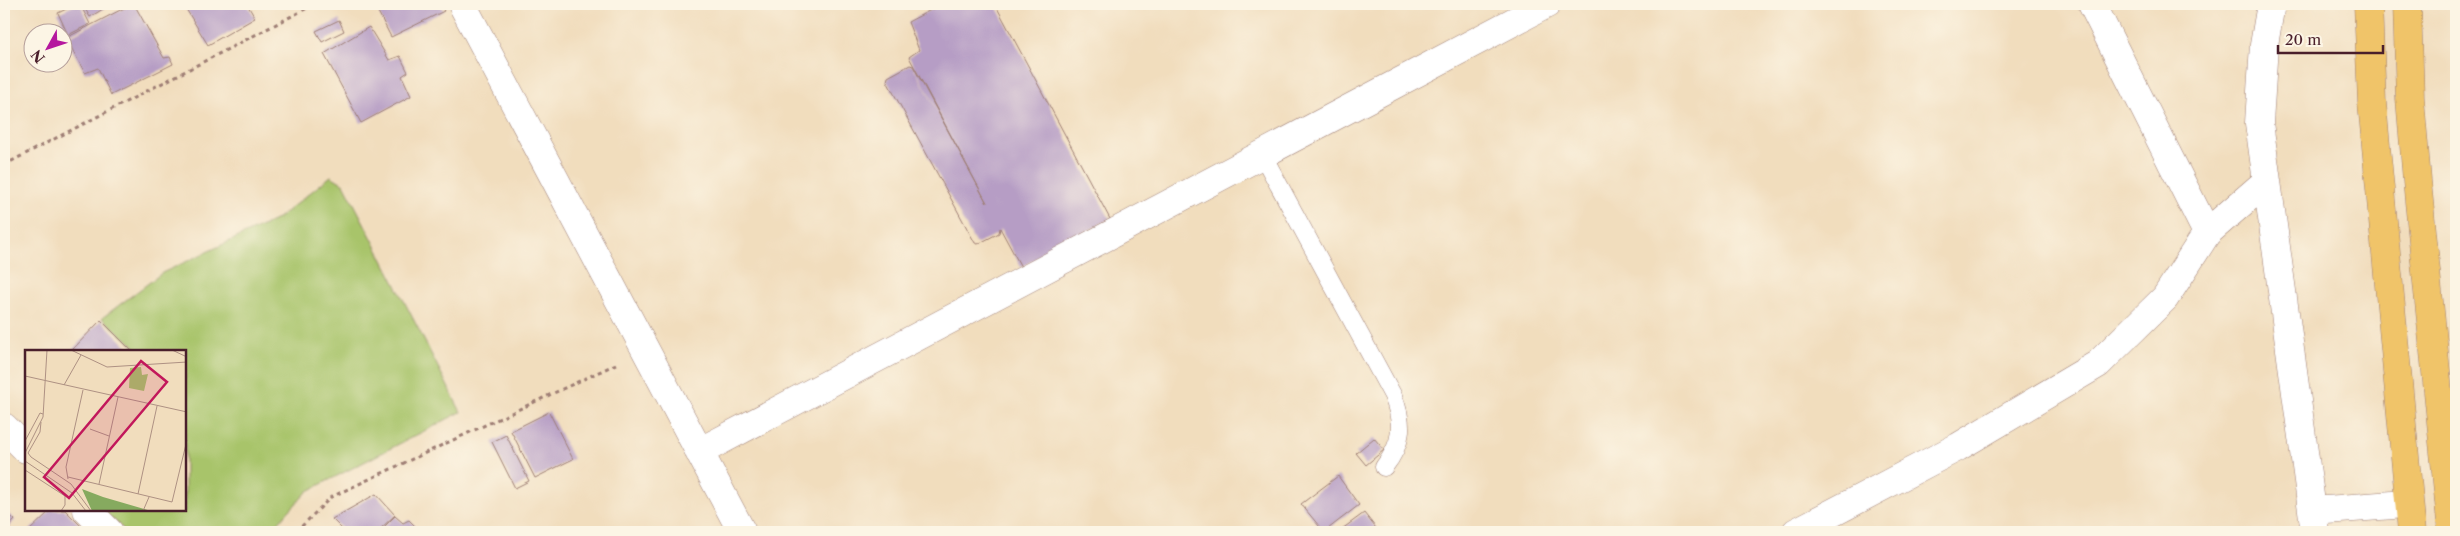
<svg xmlns="http://www.w3.org/2000/svg" width="2460" height="536" font-family="'Libre Caslon Text',serif">
	<style>
		.green { fill: #a8c46b; stroke: #79724b }
		.building { fill: #b69dc5 }
		.lines { fill: none; stroke-linecap: round; stroke-linejoin: round }
		.street-tunnel { stroke: #d0b7a0; stroke-width: 28; stroke-dasharray: 28 14; stroke-linecap: butt }
		.lane-casing { stroke: #9e7e74; stroke-width: 19 }
		.street-casing { stroke: #9e7e74; stroke-width: 29 }
		.highway-casing { stroke: #9e7e74; stroke-width: 29 }
		.path { stroke: #9e7e74; stroke-width: 3; stroke-dasharray: 4 4; stroke-linecap: butt }
		.lane { stroke: #fff; stroke-width: 18 }
		.street { stroke: #fff; stroke-width: 28 }
		.highway { stroke: #f0c469; stroke-width: 28 }
		.inset-road { fill: none; stroke: #ae9183; stroke-width: 1 }
		.view { fill: #c2185b; fill-opacity: 0.15; stroke: #c2185b; stroke-width: 2.5 }
		.inset-edge { fill: none; stroke: #4a1f2b; stroke-width: 2.5 }
	</style>
	<rect width="100%" height="100%" fill="#fcf5e5"/>
	<filter id="ink" filterUnits="userSpaceOnUse"><feTurbulence type="fractalNoise" baseFrequency=".02" numOctaves="2"/><feDisplacementMap in="SourceGraphic" scale="10" xChannelSelector="R" yChannelSelector="G"/><feConvolveMatrix kernelMatrix="1 2 1 2 8 2 1 2 1" color-interpolation-filters="sRGB"/></filter>
	<filter id="wash" filterUnits="userSpaceOnUse"><feTurbulence type="fractalNoise" baseFrequency=".0096" numOctaves="4" result="noise"/><feDisplacementMap in="SourceGraphic" scale="20" xChannelSelector="R" yChannelSelector="G"/><feGaussianBlur stdDeviation="1.12" result="paint"/><feColorMatrix in="noise" values="0 0 0 0 0 0 0 0 0 0 0 0 0 0 0 0 0 1.4 0 .05"/><feComposite in="paint" operator="in"/></filter>
	<g filter="url(#wash)">
		<rect width="100%" height="100%" fill="#f1ddbd"/>
		<path class="green" d="M331 176 344 184 461 412 308 491 269 532H126L103 510H185V351H140L102 318 162 273 277 219Z"/>
		<g id="blocks">
			<path class="building" d="M77 4H80L90 24 68 35 58 13Z
				M82 4H111L90 17Z
				M132 4H134L164 58 170 57 173 64 111 95 98 68 85 73 66 38Z
				M183 4H247L255 18 208 45Z
				M374 4H440L444 11 391 37Z
				M942 4H995L1110 219 1021 267 1000 228 999 233 978 244 975 243 887 81 888 77 910 65 913 66 987 203 909 57 919 50 908 22Z
				M339 20 344 31 322 42 316 31Z
				M369 27 389 60 400 56 408 72 402 76 411 96 361 123 324 54Z
				M101 320 132 351H71Z
				M549 412 573 459 535 478 511 431Z
				M506 435 529 481 515 488 492 442Z
				M1374 438 1384 450 1366 465 1356 453Z
				M1338 476 1359 505 1324 532 1301 504Z
				M376 494 395 515 377 532H345L332 519Z
				M4 510 15 520 6 530 4 528Z
				M51 510H65L87 532H28Z
				M1364 513 1379 532H1338Z
				M395 516 403 523 409 520 421 532H379Z"/>
		</g>
	</g>
	<g filter="url(#ink)">
		<use href="#blocks" fill-opacity="0" stroke="#9e7e74" stroke-width="1"/>
		<g class="lines">
			<path class="street-tunnel" d="M2393 505 2456 501"/>
			<g class="lane-casing">
				<path id="lane" d="M1262 154 1393 396C1404 424 1403 443 1384 467"/>
			</g>
			<g class="street-casing">
				<path id="street" d="M462 4 742 532
					M2092 4 2207 233
					M2271 4 2264 45 2259 123 2315 532
					M4 427 26 449
					M699 452 1547 4
					M87 510 109 532
					M2313 511 2393 505
					M1796 532 1958 447 2098 364 2165 298 2207 233 2267 181"/>
			</g>
			<g class="highway-casing">
				<path id="highway" d="M2368 4 2372 103 2412 532
					M2407 4 2410 98 2417 181 2452 532"/>
			</g>
			<path class="path" d="M4 165 315 4
				M296 532 331 497 616 364"/>
			<use href="#lane" class="lane"/>
			<use href="#street" class="street"/>
			<use href="#highway" class="highway"/>
		</g>
	</g>
	<g transform="translate(25 350)">
		<rect width="161" height="161" fill="#f1ddbd"/>
		<path d="M116 17 117 25 123 24 119 41 104 38 105 18Z" fill="#a8c46b"/>
		<path d="M57 139 78 147 126 161H67Z" fill="#86aa5f"/>
		<path class="inset-road" d="M46 0 82 17 162 12M147 0 162 7M0 26 162 62M39 35 56 5M16 72 15 82 3 103 6 107 46 134 66 161M65 79 84 86M0 91 15 63 18 64M0 103 18 67 22 0M0 111 47 143 61 161M0 120 40 146V155L36 161M43 127 147 152 162 90M43 129 41 117 58 40M74 134 93 47M113 144 132 56M118 161 124 147"/>
		<path class="view" d="M116 11 142 32 44 148 19 127Z"/>
		<rect width="161" height="161" class="inset-edge"/>
	</g>
	<rect width="2460" height="536" fill="none" stroke="#fcf5e5" stroke-width="20"/>
	<g transform="translate(48 48) rotate(230)"><circle r="24" fill="#fcf5e5" stroke="#b59f9b"/>
	<path d="M0-4L9 19L0 12L-9 19Z" fill="#b5179e"/>
	<text y="-8" font-size="14" font-weight="bold" text-anchor="middle" fill="#4a1f2b">N</text>
	</g>
	<path d="M2278 45v8h105v-8" fill="none" stroke="#4a1f2b" stroke-width="2.5"/>
	<text x="2285" y="45" font-size="15" fill="#4a1f2b" stroke="#fcf5e5" stroke-width="4" paint-order="stroke">20 m</text>
</svg>
